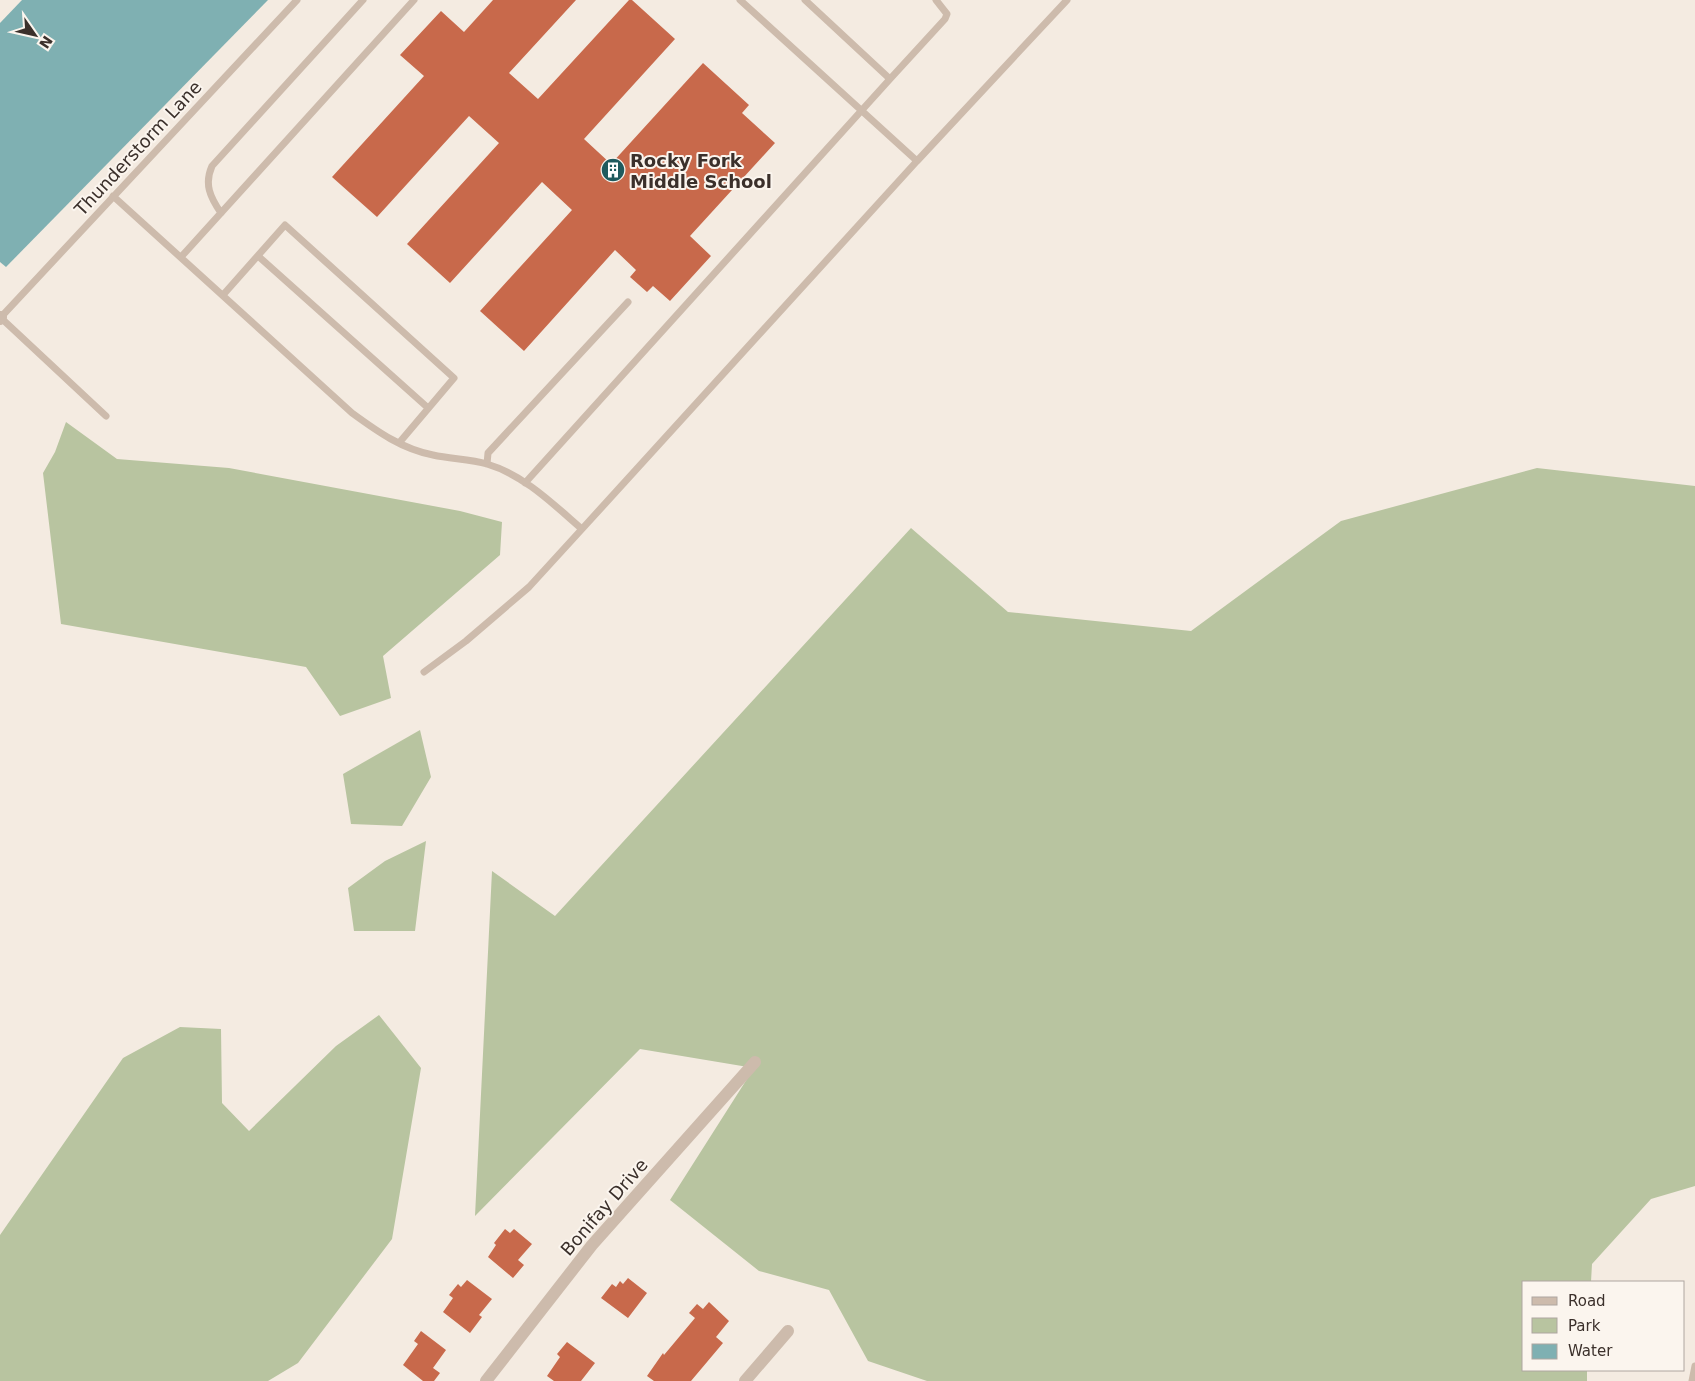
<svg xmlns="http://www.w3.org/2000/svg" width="1695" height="1381" font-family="'DejaVu Sans',sans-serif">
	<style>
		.green { fill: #b8c4a0 }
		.water { fill: #7fb0b2 }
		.building { fill: #c8694b }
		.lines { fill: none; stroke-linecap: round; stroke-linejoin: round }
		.lane { stroke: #cdbbac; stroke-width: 7 }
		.street { stroke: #cdbbac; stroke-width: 12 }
		.labels { text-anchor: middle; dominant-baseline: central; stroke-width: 4; stroke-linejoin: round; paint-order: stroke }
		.street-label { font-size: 18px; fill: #3b302b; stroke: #fbf5ee }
		.poi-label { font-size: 18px; font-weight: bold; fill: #3b302b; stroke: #fbf5ee; text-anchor: start }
	</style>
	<rect width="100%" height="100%" fill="#f4ebe1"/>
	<path class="green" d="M66 422 117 459 229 468 460 511 502 522 500 555 383 656 391 698 340 716 306 667 61 624 43 473 55 452Z
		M1537 468 1695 486V1186L1651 1199 1592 1264 1591 1282H1524V1370H1587V1381H927L868 1361 829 1290 759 1271 670 1200 754 1068 640 1049 475 1216 492 871 555 916 911 528 1008 612 1191 631 1341 521Z
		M420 730 431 777 402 826 351 824 343 774Z
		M426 841 415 931H354L348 888 385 861Z
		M379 1015 421 1068 392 1239 298 1363 268 1381H0V1235L123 1058 180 1027 221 1029 222 1103 249 1131 336 1046Z"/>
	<path class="water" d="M22 0H268L6 267 0 262V23Z"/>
	<path class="building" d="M493 0H576L509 73 538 99 629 0H632L675 39 584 139 611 164 703 63 749 105 742 113 775 143 690 236 711 256 670 301 653 286 647 292 630 277 636 270 615 250 524 351 480 311 572 210 542 182 450 283 407 244 499 143 469 116 377 217 332 177 424 76 400 55 441 11 464 32Z
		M505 1229 510 1233 514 1229 532 1244 518 1260 524 1265 513 1278 488 1257 496 1245 494 1243Z
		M628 1278 647 1293 628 1318 601 1298 612 1284 616 1287 620 1281 623 1284Z
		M467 1280 492 1299 479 1315 482 1317 470 1333 443 1312 453 1298 449 1295 458 1284 461 1287Z
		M709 1302 729 1321 716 1337 723 1343 691 1381H654L647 1376 663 1353 664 1355 695 1318 689 1313 697 1304 703 1309Z
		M421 1331 446 1350 433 1368 440 1373 434 1381H423L403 1365 418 1344 414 1341Z
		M567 1342 595 1363 581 1381H554L547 1376 560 1357 557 1354Z"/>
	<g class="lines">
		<path class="lane" d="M890 79 945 19 947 14 936 0
			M917 161 1067 0
			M113 196 352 413C378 432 402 449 433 455 451 459 470 459 487 464 524 475 553 504 582 529L917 161 740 0
			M221 213C210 197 204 184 212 166L363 0
			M258 256 427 407
			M181 257 414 0
			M223 295 285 225 454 378 399 443
			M0 317 106 416
			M1 317 297 0
			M487 464 488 453 628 302
			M525 483 890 79 805 0
			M424 672 466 641 529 587 582 529
			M1692 1381 1695 1366"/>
		<path class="street" d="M0 319 1 317
			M486 1381 592 1245 755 1062
			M745 1381 788 1331"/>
	</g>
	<defs>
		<g id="building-disc" transform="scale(1.25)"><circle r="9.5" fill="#1f5a5e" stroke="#fbf5ee"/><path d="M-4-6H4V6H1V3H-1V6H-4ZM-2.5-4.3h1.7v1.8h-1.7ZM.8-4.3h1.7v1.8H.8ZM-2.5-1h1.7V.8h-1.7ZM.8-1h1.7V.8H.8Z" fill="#fff"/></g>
	</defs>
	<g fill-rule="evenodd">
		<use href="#building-disc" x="613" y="170"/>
	</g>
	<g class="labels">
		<g class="street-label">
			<text transform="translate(138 148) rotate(-47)">Thunderstorm Lane</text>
			<text transform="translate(604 1207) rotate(-49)">Bonifay Drive</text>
		</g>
		<g class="poi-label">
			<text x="630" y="160">Rocky Fork<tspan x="630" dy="21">Middle School</tspan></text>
		</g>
	</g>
	<rect x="1522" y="1281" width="162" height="90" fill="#fbf5ee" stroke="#aea6a0"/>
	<rect x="1532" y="1297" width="25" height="8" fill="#cdbbac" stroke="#aea6a0"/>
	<text x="1568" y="1306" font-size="15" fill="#3b302b">Road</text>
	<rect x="1532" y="1318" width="25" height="15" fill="#b8c4a0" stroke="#aea6a0"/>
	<text x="1568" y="1331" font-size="15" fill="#3b302b">Park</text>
	<rect x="1532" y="1344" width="25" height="15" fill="#7fb0b2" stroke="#aea6a0"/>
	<text x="1568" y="1356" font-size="15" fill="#3b302b">Water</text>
	<g transform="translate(35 35) rotate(124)" stroke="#fbf5ee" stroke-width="4" paint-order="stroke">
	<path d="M0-4L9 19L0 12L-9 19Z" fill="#3b302b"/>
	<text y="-8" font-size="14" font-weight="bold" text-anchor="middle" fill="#3b302b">N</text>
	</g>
</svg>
